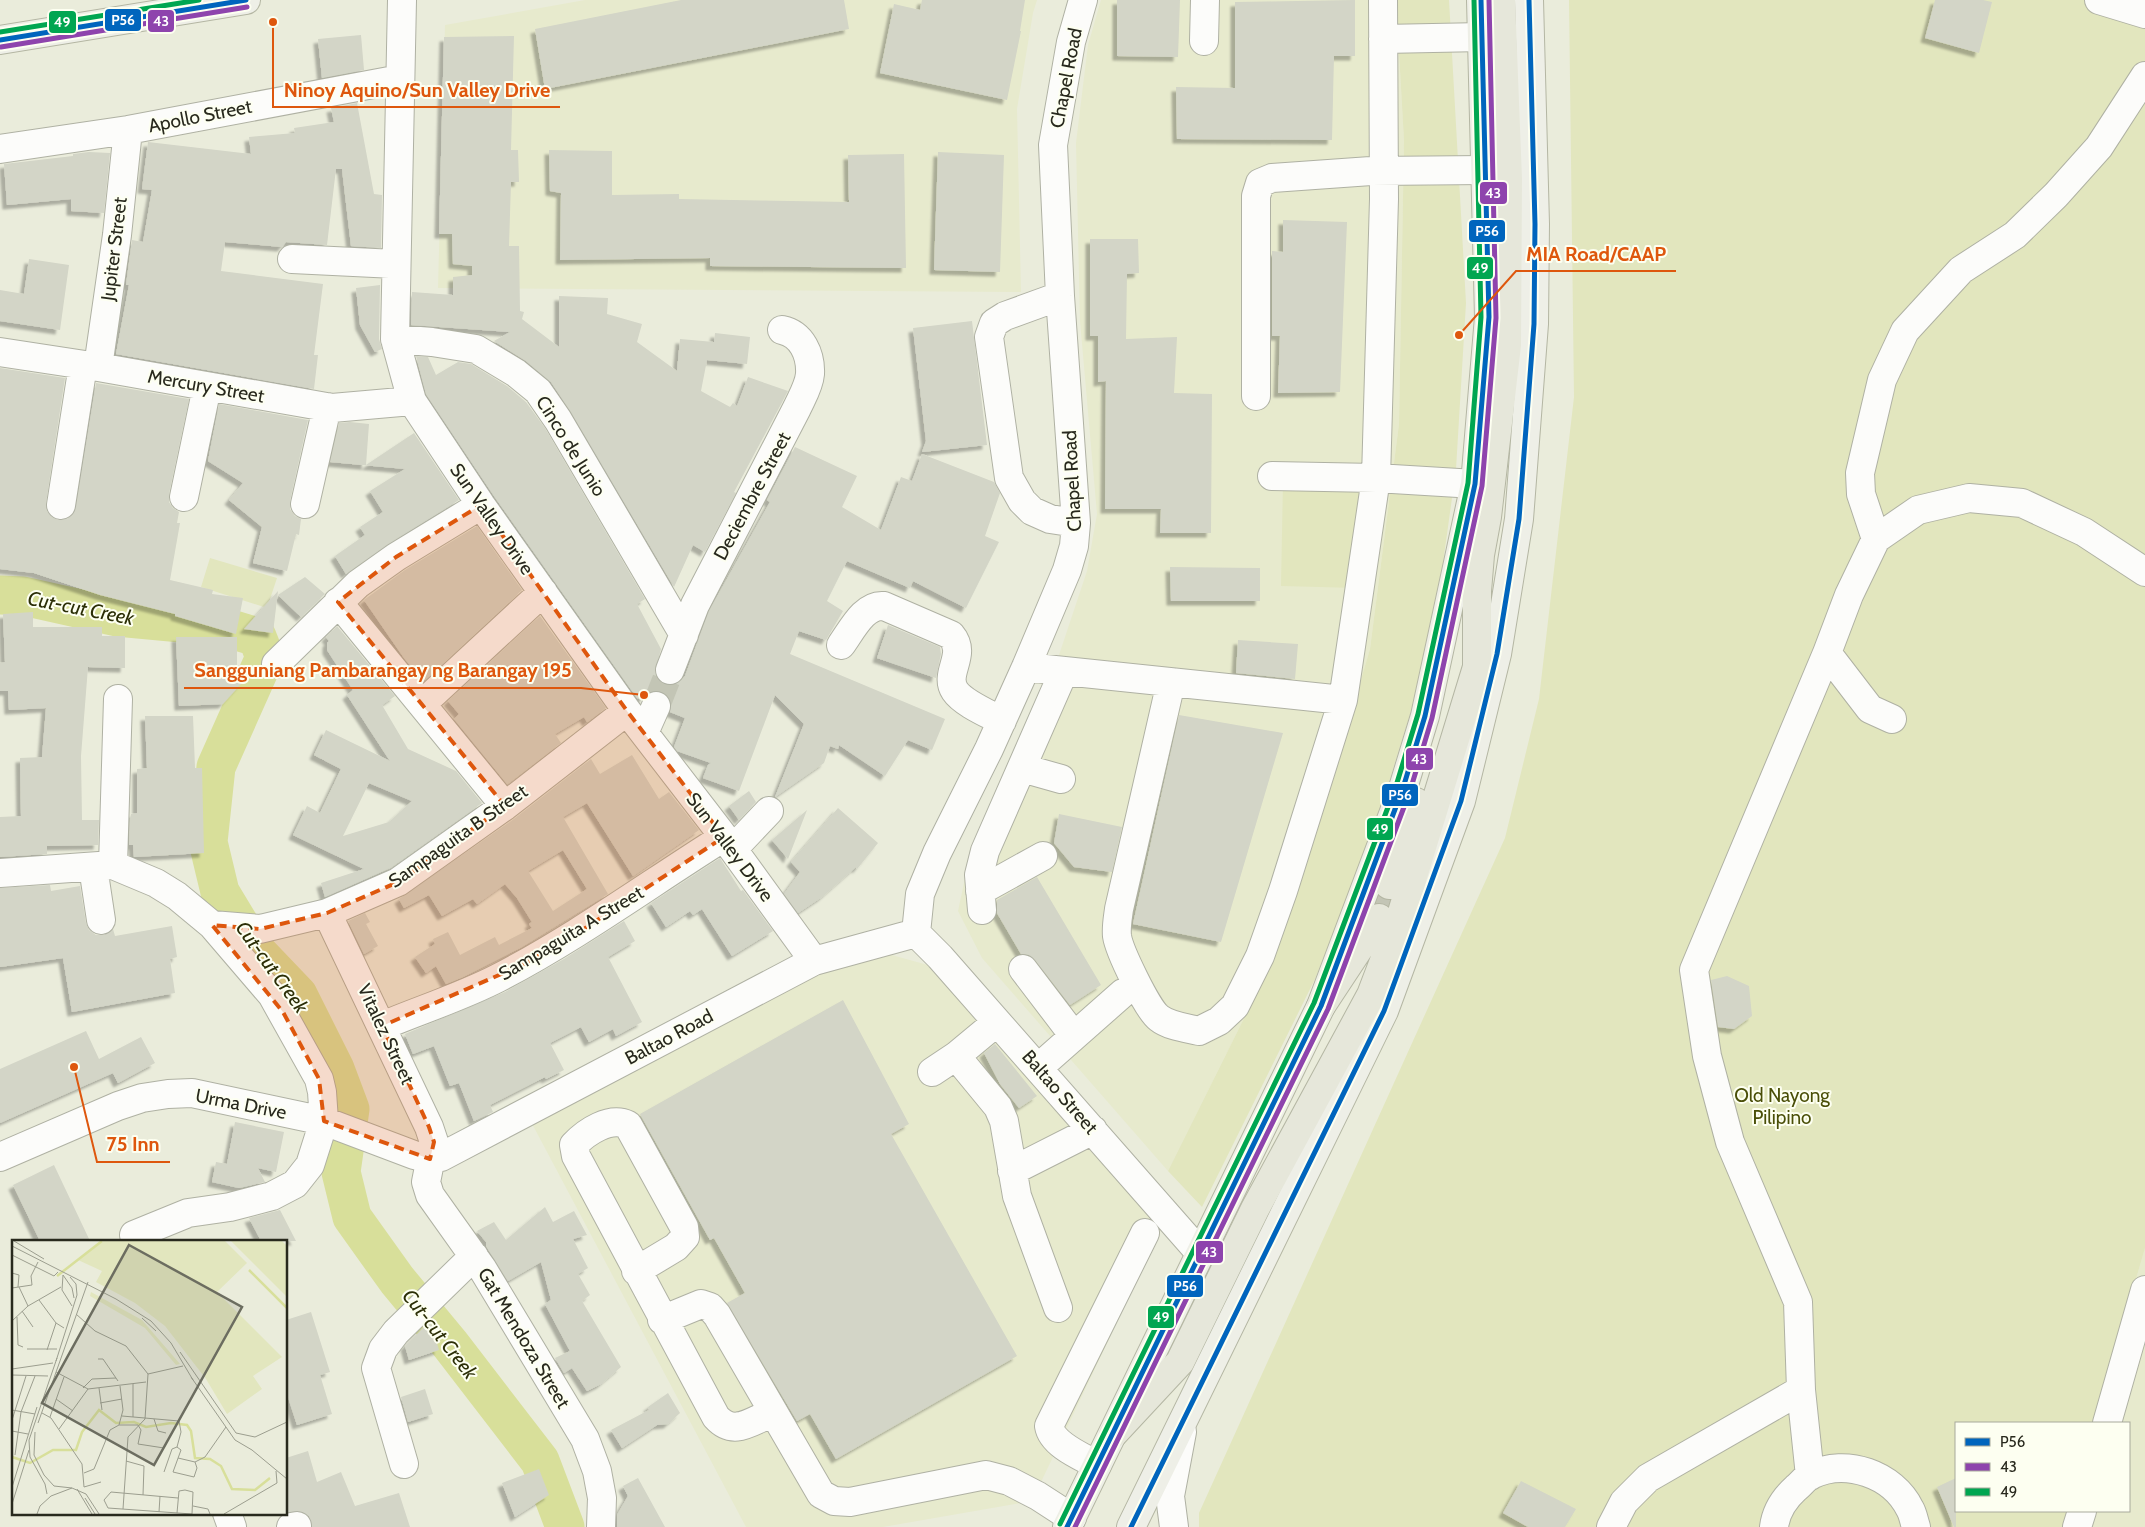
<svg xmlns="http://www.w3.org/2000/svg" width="2145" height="1527" font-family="Cabin,sans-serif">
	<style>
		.built { fill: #e7eacd }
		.green { fill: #e2e6be }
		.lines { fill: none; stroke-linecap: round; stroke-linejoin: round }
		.river { stroke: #d8df9a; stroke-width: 39 }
		.building { fill: #d3d5c7; fill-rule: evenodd; filter: url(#shadow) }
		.minor-tunnel { stroke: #c3c5b5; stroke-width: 28; stroke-dasharray: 28 14; stroke-linecap: butt }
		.highway-tunnel { stroke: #c3c5b5; stroke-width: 28; stroke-dasharray: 28 14; stroke-linecap: butt }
		.minor-casing { stroke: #afb1a3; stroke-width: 30 }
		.major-casing { stroke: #b4b6a3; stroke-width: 30 }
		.highway-casing { stroke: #b4b6a3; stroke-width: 30 }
		.minor { stroke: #fcfcfa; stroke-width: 28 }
		.major { stroke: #eeefe7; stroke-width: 28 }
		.highway { stroke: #e6e7da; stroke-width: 28 }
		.bus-1-casing { stroke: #fdfff1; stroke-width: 9 }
		.bus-2-casing { stroke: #fdfff1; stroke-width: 9 }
		.bus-3-casing { stroke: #fdfff1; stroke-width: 9 }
		.bus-1 { stroke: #0065bd; stroke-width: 5 }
		.bus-2 { stroke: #8e44ad; stroke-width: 5 }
		.bus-3 { stroke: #00a651; stroke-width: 5 }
		.marked { fill: #de570d; fill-opacity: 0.2; stroke: #de570d; stroke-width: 4; stroke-dasharray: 10 6; stroke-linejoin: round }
		.labels { text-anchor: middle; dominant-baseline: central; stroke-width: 4; stroke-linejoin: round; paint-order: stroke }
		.street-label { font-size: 19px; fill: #28291d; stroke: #fdfff1 }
		.park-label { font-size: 19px; fill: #4a4f08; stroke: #fdfff1 }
		.water-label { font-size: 20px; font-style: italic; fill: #2b2e06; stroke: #fdfff1 }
		.inset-river { fill: none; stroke: #d8df9a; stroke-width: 2.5 }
		.inset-road { fill: none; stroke: #9c9e8f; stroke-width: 1 }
		.view { fill: #6c6d60; fill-opacity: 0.15; stroke: #6c6d60; stroke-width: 2.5 }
		.inset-edge { fill: none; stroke: #28291d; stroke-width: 2.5 }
		.leader { fill: none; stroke: #de570d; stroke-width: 2 }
		.callout-dot { fill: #de570d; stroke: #fdfff1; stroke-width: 2 }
		.callout-label { font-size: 20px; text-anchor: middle; font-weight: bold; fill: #de570d; stroke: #fdfff1; stroke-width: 4; stroke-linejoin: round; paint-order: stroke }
		.line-badge { stroke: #fdfff1; stroke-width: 2 }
		.badge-label { font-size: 14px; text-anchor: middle; font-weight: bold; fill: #fff }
	</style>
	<defs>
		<filter id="shadow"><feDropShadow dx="-4.5" dy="4.5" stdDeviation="1" flood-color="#0004"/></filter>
	</defs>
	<rect width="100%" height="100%" fill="#eaecdb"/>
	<path class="built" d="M585 0H1037L1033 13 1017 109 1021 292 438 288 445 25Z
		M1101 0H1396L1404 141 1399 424 1370 649 1311 849 1271 964 1168 1171 982 958 958 911 970 855 1057 661 1087 571 1097 514 1080 321 1076 143 1088 45Z
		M870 949 935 967 1161 1230 1032 1501 883 1527H746L529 1118Z
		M2145 1248V1527H2064L2069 1511H2129V1423H2094Z"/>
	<path class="green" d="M1396 0H1449L1466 303 1456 469 1443 563 1411 711 1376 824 1315 979 1202 1207 1168 1171 1271 964 1311 849 1370 649 1399 424 1404 141Z
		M1569 0H2145V1248L2094 1423H1956V1511H2069L2064 1527H1199V1513L1505 838 1539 699 1574 397Z
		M1283 481 1360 483 1357 588 1281 586Z
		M210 558 277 578 267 608 201 587Z"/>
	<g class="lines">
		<path class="river" d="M0 595 23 596 117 617 224 627 257 637 265 657 216 767 208 842 220 892 255 950 298 995 335 1069 350 1109 341 1172 352 1217 397 1280 450 1344 540 1461 565 1527"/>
	</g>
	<path class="building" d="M681 0H844L849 29 545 89 535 29Z
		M922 0H1025L1020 31H1021L1007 100 880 73 894 4 920 10Z
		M1117 0H1180L1178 57 1117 56Z
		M1355 0V56H1334L1332 140 1177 139 1176 87 1235 88V2Z
		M1935 0H1983L1992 2 1979 53 1925 38Z
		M361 35 364 70 322 78 318 39Z
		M514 36 511 150H518L519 182H511L509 246H519L520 311 524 312 522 319 559 347V296L608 298 607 314 642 324 637 342 677 371 680 339 714 342 715 333 750 337 747 364 707 360 701 391 730 407 733 403 737 406 748 377 788 391 734 492 736 493 705 552 693 545 674 587 571 412 551 382 526 361 494 341 510 332 411 325 412 292 453 295V277L472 275V266L453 264 452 234H439L444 37Z
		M357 103 374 194 382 195 381 248 351 246 342 169H336L327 245 286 242 282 247 225 242 221 271 323 284 314 355H318L314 389 116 354 129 285H126L132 240 143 242 152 190 142 189 148 142 251 154 249 137 295 133 294 128 334 122 331 108Z
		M549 150 612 151V195L679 194V199L849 202 848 155 904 154 906 268 710 266V258L560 260 561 193 550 191Z
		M89 152 110 153 104 213 71 211V199L7 205 4 164 73 156V154Z
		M938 152 1004 155 1000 272 934 270Z
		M1283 220 1347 222 1340 392 1278 393 1280 336H1272V251L1283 252Z
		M1090 239H1138L1139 273 1127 274 1126 339 1177 337 1174 393 1212 394 1211 533H1160L1161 509H1105L1106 381 1098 382V336H1090Z
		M29 259 69 265 60 330 0 321V290L24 294Z
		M380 285 379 339 382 349 375 352 360 325 356 288Z
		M972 321 987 445 922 452 926 441 913 328Z
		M416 356 428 357 436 375 458 362 471 364 507 386 526 402 545 428 645 599 637 604 661 649 655 672 658 680 665 685H673L679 682 685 676 709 611 770 502 767 500 795 447 857 476 842 507 881 530 901 477 912 481 922 454 994 482 1000 493 985 536 999 542 966 608 913 581 910 588 847 561 827 601 843 611 826 640 799 631 790 654 945 719 932 750 908 740 885 776 839 745 838 749 830 746 824 763 775 797 804 724 775 695 739 791 703 778 708 765 711 763 677 751 674 747 685 718 670 712 671 704 669 697 662 692 654 691 646 694 642 700 637 698 494 496 426 394Z
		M0 368 65 378 46 503 47 511 52 517 58 520 67 519 73 514 76 507 96 383 189 399 169 494V502L173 508 179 512 177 523H180L170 580 213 590 212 594 243 598 236 634 175 616V614L100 595 34 573 0 569Z
		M219 404 308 420 290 501V509L295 516 301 519 299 535 296 534 287 571 253 563 262 527 229 500 243 483 208 461Z
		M350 422 369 424 366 465 414 433 459 500 388 544 346 574 335 556 365 535 360 527 383 512 370 491 405 469 330 462 339 423Z
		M477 526 522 590 425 680 423 677 421 679 404 658 364 600 405 570Z
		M1170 567 1260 568V601H1171Z
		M305 577 325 594 301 617 278 595Z
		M278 591 273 633 244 629Z
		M33 612V627H102V636H125V668L88 667 81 756 82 820H99L98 845 47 846V854L0 857V817L21 816 20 758 42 757 46 708 9 710 8 691H0V663L5 662 3 614Z
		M540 616 606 708 587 722 584 717 555 734 561 743 507 784 454 719 459 714 448 701Z
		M888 625 940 647 941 654 936 678 877 658Z
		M337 626 395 696 382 705 408 749 456 771 482 803 390 868 325 897 321 883 364 869 293 835 307 806 320 813 341 769 314 755 326 730 390 761 347 695 353 690 327 650V643L329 641 326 637ZM369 783 412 801 389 822 343 836Z
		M176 637H237V665H240L241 684 223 704 179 706Z
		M1238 640 1298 644 1295 679 1236 673Z
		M1179 715 1283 733 1221 942 1133 924Z
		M145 716H193L195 768H202L204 853 134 857 133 845H129L130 819 131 814 137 813V769L147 768Z
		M632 755 659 799 669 792 699 830 633 876 587 803 563 817 608 894 520 948 463 977 446 984 436 966 426 973 415 957 435 944 433 939 448 932 460 955 495 937 499 945 532 928 529 924 532 922 517 898 505 884 477 904 473 899 442 916 429 895 404 908 399 899 514 819 591 759 600 774ZM563 850 587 889 553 911 528 871Z
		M749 791 756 802 739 820 729 806Z
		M838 808 878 843 857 869 856 867 822 897 798 913 784 894 800 872 791 862Z
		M807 810 788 859 772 840Z
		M1059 814 1122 827 1112 872 1074 867 1054 843Z
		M720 858 741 891 743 890 773 931 732 956 702 909 693 915 690 911 666 927 651 903Z
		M1037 877 1101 985 1070 1005 1035 960 1029 955 1021 954 997 913V900Z
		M50 885 51 891 80 886 86 923 89 930 96 935H104L113 929 115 936 172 926 177 957 170 959 175 993 72 1012 63 958 0 967V888Z
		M1379 896 1389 900 1388 905 1376 903Z
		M365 913 370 922 366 924 378 946 364 954 348 921Z
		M624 921 635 941 608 957 642 1022 616 1036 613 1029 589 1042 581 1027 550 1043 564 1070 546 1079 545 1077 490 1105 493 1112 474 1121 459 1083 450 1086 434 1046 413 1054 405 1034 505 992 564 959Z
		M1727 976 1749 986 1752 1016 1734 1029 1718 1027 1711 980Z
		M843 1000 909 1124 891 1134 1017 1356 836 1459 810 1414 797 1421 727 1303 745 1293 714 1238 710 1240 640 1114Z
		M86 1031 99 1059 141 1037 155 1063 118 1083 113 1073 0 1123V1069Z
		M995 1044 1037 1096 1019 1108 1000 1084 984 1053Z
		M235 1122 284 1132 276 1172 258 1168 265 1182 239 1188 212 1182 216 1162 227 1164Z
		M54 1165 90 1241H40L13 1185Z
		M545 1207 553 1222 574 1211 587 1235 573 1239 588 1268 578 1274 590 1295 582 1301 621 1367 601 1384 587 1391 572 1368 564 1373 555 1358 570 1351 545 1304 551 1300 541 1262 508 1281 486 1246V1242L477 1231 494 1222 506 1240Z
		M280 1210 296 1241H261L249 1218Z
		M311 1312 330 1372 320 1375 332 1414 297 1425 286 1391V1320Z
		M431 1323 439 1350 409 1360 405 1346 426 1325Z
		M425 1389 433 1414 408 1422 401 1397Z
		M668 1393 680 1413 668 1424 657 1425 622 1448 611 1430 649 1410 648 1407Z
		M308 1451 317 1482 341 1472 355 1506 399 1493 410 1527H312L309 1516 303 1512 286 1513V1458Z
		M539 1469 549 1495 515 1517 502 1483Z
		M638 1478 665 1527H617V1515L628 1496 623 1486Z
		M1956 1478V1527H1954L1937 1487Z
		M1521 1481 1576 1509 1565 1527H1528L1503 1513Z"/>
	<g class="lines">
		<path class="minor-tunnel" d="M656 706 670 670"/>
		<path class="highway-tunnel" d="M1379 918 1389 885"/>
		<g class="minor-casing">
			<path id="minor" d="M402 0 395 339 412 401 481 505 627 711 724 837 814 961
				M2099 0 2145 14
				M1383 39 1483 37
				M1204 41 1205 0
				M0 149 128 130 400 79
				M292 259 395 264
				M1060 296 1005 316 994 323 989 337 1009 478 1022 501 1032 511 1050 519 1076 523
				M395 339 432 342 476 349 516 373 538 391 558 420 684 635
				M0 352 98 367 332 408 412 401
				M98 367 117 235 128 130
				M1256 396V196L1260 183 1272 178 1371 171 1486 170
				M1272 476 1376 478 1475 484
				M184 497 207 387
				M305 504 327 407
				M61 505 83 365
				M1876 539 1918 510 1969 498 2022 503 2084 532 2145 572
				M338 602 505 806
				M841 645C852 630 864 604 884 606L951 635C968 655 943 673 955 691 963 703 989 714 1002 721
				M276 664 358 584 396 557 481 505
				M1026 667 1343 700
				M670 670 695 605 797 408C802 397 809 386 810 374 811 355 802 334 782 330
				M1171 682 1119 909C1118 917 1116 927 1117 936 1119 950 1147 1009 1159 1018 1169 1026 1186 1028 1199 1031L1219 1021 1235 1006 1260 956 1283 891 1343 700 1376 478 1384 199 1383 0
				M422 704 543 592
				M1892 719 1870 709 1827 653 1849 595 1876 539 1861 494 1860 473 1882 380 1905 331 1961 270 2015 235 2056 195 2099 147 2145 76
				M644 733 656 706
				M1022 768 1061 779
				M733 849 769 811
				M113 865 118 699
				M93 867 101 920
				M0 873 113 865 156 883 177 896 212 925 272 995 319 1079 322 1092 324 1121 310 1165 295 1184 272 1196 230 1207 188 1213 134 1235 136 1241
				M980 891 1043 856
				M982 910 979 875 985 851 1064 671
				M327 913 429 1127 434 1142 426 1182 430 1195 482 1268 585 1439 597 1471 602 1498 601 1527
				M212 925 260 929 327 913 398 882 505 806 627 711
				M916 933 920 894 937 853 989 749 1026 667 1067 570 1074 546 1076 523 1060 296 1053 145 1071 42 1083 0
				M916 933 940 957 1201 1254
				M1023 969 1074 1036
				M382 1026C420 1010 461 997 498 978 577 937 649 884 724 837
				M956 1056 998 1107 1004 1121 1017 1196 1058 1308
				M1038 1068 1123 993
				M932 1072 956 1056 997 1022
				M0 1157 118 1106 142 1098 168 1094 192 1093 324 1121 414 1155 430 1159 441 1157 814 961 916 933
				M1012 1171 1093 1130
				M636 1271 676 1247 685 1237 684 1227 628 1125C610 1116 586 1132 574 1145L576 1156 716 1417C734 1437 751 1421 772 1413
				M662 1320 701 1304 710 1307 717 1315 821 1494 834 1501 850 1502 986 1475 1009 1481 1038 1496 1072 1518
				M2107 1423 2145 1290
				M404 1464 376 1368 383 1349 396 1332 474 1256
				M1097 1465C1083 1457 1052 1445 1049 1426L1145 1233
				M1810 1476 1801 1390 1798 1302 1730 1142 1707 1056 1694 970 1827 653
				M227 1513 232 1527
				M291 1527 297 1526
				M1174 1527 1170 1496 1182 1432
				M1611 1527 1624 1502 1648 1478 1801 1390
				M1774 1527C1776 1511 1785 1498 1796 1488 1801 1484 1805 1478 1811 1475 1846 1458 1893 1474 1910 1509 1913 1514 1914 1521 1916 1527
				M2077 1527 2082 1511"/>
		</g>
		<g class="major-casing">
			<path id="major" d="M0 40 246 0
				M1067 1527 1321 1006 1403 788 1425 716 1475 484 1489 317 1481 0
				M1131 1527 1384 1011 1461 801 1497 654 1519 519 1534 324 1535 224 1529 0"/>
		</g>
		<g class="highway-casing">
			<path id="highway" d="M1389 885 1416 802
				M1321 1006 1379 918
				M1113 1434 1180 1362 1255 1209 1371 995 1400 919 1477 667V591L1480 555 1487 517 1507 345 1508 179 1501 0"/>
		</g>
		<use href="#minor" class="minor"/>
		<use href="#major" class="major"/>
		<use href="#highway" class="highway"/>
		<g class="bus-1-casing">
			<path id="bus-1" d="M0 40 246 0
				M1067 1527 1321 1006 1403 788 1425 716 1475 484 1489 317 1481 0
				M1131 1527 1384 1011 1461 801 1497 654 1519 519 1534 324 1535 224 1529 0"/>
		</g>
		<g class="bus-2-casing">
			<path id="bus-2" d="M1 47 247 7
				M1075 1527 1328 1009 1410 791 1432 718 1482 486 1496 318 1489 0"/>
		</g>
		<g class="bus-3-casing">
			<path id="bus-3" d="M0 32 199 0
				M1060 1524 1314 1003 1396 786 1418 714 1468 483 1481 317 1474 0"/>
		</g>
		<use href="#bus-1" class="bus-1"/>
		<use href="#bus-2" class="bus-2"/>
		<use href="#bus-3" class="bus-3"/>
	</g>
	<path class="marked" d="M481 505 627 711 724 837 573 936 522 965 382 1026 429 1127 434 1142 430 1159 324 1121 319 1079 283 1012 212 925 260 929 327 913 398 882 505 806 338 602 396 557Z"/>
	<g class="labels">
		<g class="street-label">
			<text transform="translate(1066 78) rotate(-79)">Chapel Road</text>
			<text transform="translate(200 116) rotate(-11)">Apollo Street</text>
			<text transform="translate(114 249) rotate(-83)">Jupiter Street</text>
			<text transform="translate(206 386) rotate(10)">Mercury Street</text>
			<text transform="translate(571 446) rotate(58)">Cinco de Junio</text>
			<text transform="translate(1072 481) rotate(-93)">Chapel Road</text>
			<text transform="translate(752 496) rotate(-62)">Deciembre Street</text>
			<text transform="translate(492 519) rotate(55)">Sun Valley Drive</text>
			<text transform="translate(458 836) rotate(-35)">Sampaguita B Street</text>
			<text transform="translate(730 847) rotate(53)">Sun Valley Drive</text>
			<text transform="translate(571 933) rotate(-31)">Sampaguita A Street</text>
			<text transform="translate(386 1034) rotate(65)">Vitalez Street</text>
			<text transform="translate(669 1037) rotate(-28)">Baltao Road</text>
			<text transform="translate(1060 1092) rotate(49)">Baltao Street</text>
			<text transform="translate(241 1104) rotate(11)">Urma Drive</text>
			<text transform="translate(524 1338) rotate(59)">Gat Mendoza Street</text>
		</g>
		<g class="park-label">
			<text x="1782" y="1095">Old Nayong<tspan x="1782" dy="22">Pilipino</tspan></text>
		</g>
		<g class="water-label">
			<text transform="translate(81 608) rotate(11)">Cut-cut Creek</text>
			<text transform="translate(272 967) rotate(54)">Cut-cut Creek</text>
			<text transform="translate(440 1334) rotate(52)">Cut-cut Creek</text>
		</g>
	</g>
	<g transform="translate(12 1240)">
		<rect width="275" height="275" fill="#eaecdb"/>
		<path d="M91 1H213L235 23 205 52 270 117 241 136 250 149 215 174 194 139 153 86 123 63 84 42 90 31 66 20ZM219 1H270L275 6V57ZM79 52 130 80 168 124 164 125 133 88 78 56Z" fill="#e2e6be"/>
		<path class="inset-river" d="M237 30 275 68M45 36 90 1M0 217 18 223 41 210H64L70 192 87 170 104 183 122 182 134 187 159 183 175 185 179 191 183 218 198 219 209 226 220 249 243 250 258 238"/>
		<path class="inset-road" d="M2 1 32 19M0 6 104 59 139 81 159 103 181 140M0 15 42 36 46 32M0 33 7 35 6 47M51 35 50 50 60 66M51 35 60 48 62 58M7 47 16 66M0 48 20 45 19 36 26 22M27 60 44 83 52 88M10 71 21 87M64 74 83 91 114 106 136 134M5 77 6 105 11 107M130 78 144 91M0 81 16 66 49 47M15 109H45M35 110 44 83M168 112 224 193 243 197 275 182M86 119H91L106 141M44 121 65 55 64 44 58 37M0 129 41 123M44 132 76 149 134 142M136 134 171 126M0 135 36 136M179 137 223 200 240 210 275 239M121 144V177M71 148 80 139 104 138M87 148 90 170M44 159 61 171M88 163 110 159M0 170 23 174M30 173 39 178 70 224 72 247 89 242M110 176 167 181 169 192 165 207M38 177 52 137M133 179 136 134M142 179 146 191 154 193M0 180 14 136M26 183 76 42M107 185 111 170 108 146M47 189 76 149M0 191 16 194M23 192 22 215 32 235 42 246 60 248M165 207 169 210 161 232 182 237 185 228 183 222M3 215 9 172 23 136M166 218 183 222M114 221 132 226 131 255M183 222 193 217 214 187M152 232 160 209 165 207M72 233 82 229 98 190 107 185H126L129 190 126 204 152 208 154 203M0 247 25 167M65 249 80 274M35 254 33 244 18 217 17 200 45 118M73 258 83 274M166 258 99 252 92 260 96 268 180 274M0 264 17 210M181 266 196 269 198 274M111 269 116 197 133 179M147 272 148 256M165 273 167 251 173 250 181 252 180 274M25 274 28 266 39 256 60 248 74 254 87 274M212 274 265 243 264 231"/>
		<path class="view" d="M117 5 230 67 142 225 30 163Z"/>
		<rect width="275" height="275" class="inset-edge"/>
	</g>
	<path class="leader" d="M273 22L273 107H560M1459 335L1516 271H1676M644 695L581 688H184M74 1067L97 1162H170"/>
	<g class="callout-dot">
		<circle cx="273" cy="22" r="5"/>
		<circle cx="1459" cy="335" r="5"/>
		<circle cx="644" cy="695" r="5"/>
		<circle cx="74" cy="1067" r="5"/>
	</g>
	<g class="callout-label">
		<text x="417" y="97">Ninoy Aquino/Sun Valley Drive</text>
		<text x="1596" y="261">MIA Road/CAAP</text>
		<text x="383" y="677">Sangguniang Pambarangay ng Barangay 195</text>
		<text x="133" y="1151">75 Inn</text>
	</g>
	<g class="line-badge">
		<rect x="104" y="8" width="38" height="24" rx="5" fill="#0065bd"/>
		<rect x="147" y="9" width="28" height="24" rx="5" fill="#8e44ad"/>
		<rect x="48" y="10" width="29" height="24" rx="5" fill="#00a651"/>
		<rect x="1479" y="181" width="29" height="24" rx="5" fill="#8e44ad"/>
		<rect x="1468" y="219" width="38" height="24" rx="5" fill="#0065bd"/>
		<rect x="1466" y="256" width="28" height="24" rx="5" fill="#00a651"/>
		<rect x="1405" y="747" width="29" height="24" rx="5" fill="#8e44ad"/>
		<rect x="1381" y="783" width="38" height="24" rx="5" fill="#0065bd"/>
		<rect x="1366" y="817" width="28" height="24" rx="5" fill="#00a651"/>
		<rect x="1195" y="1240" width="29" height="24" rx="5" fill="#8e44ad"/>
		<rect x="1166" y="1274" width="38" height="24" rx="5" fill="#0065bd"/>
		<rect x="1147" y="1305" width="28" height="24" rx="5" fill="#00a651"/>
	</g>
	<g class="badge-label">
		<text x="123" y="25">P56</text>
		<text x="161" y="26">43</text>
		<text x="62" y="27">49</text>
		<text x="1493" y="198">43</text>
		<text x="1487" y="236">P56</text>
		<text x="1480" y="273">49</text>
		<text x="1419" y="764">43</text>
		<text x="1400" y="800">P56</text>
		<text x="1380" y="834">49</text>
		<text x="1209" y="1257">43</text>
		<text x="1185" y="1291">P56</text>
		<text x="1161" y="1322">49</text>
	</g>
	<rect x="1955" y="1422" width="175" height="90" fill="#fdfff1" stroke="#a8a99c"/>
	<rect x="1965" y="1438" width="25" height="8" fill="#0065bd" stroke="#a8a99c"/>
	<text x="2000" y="1447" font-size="15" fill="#28291d">P56</text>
	<rect x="1965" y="1463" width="25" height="8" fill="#8e44ad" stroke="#a8a99c"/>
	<text x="2000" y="1472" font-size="15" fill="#28291d">43</text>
	<rect x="1965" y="1488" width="25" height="8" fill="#00a651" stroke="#a8a99c"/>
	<text x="2000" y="1497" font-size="15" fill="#28291d">49</text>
</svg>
